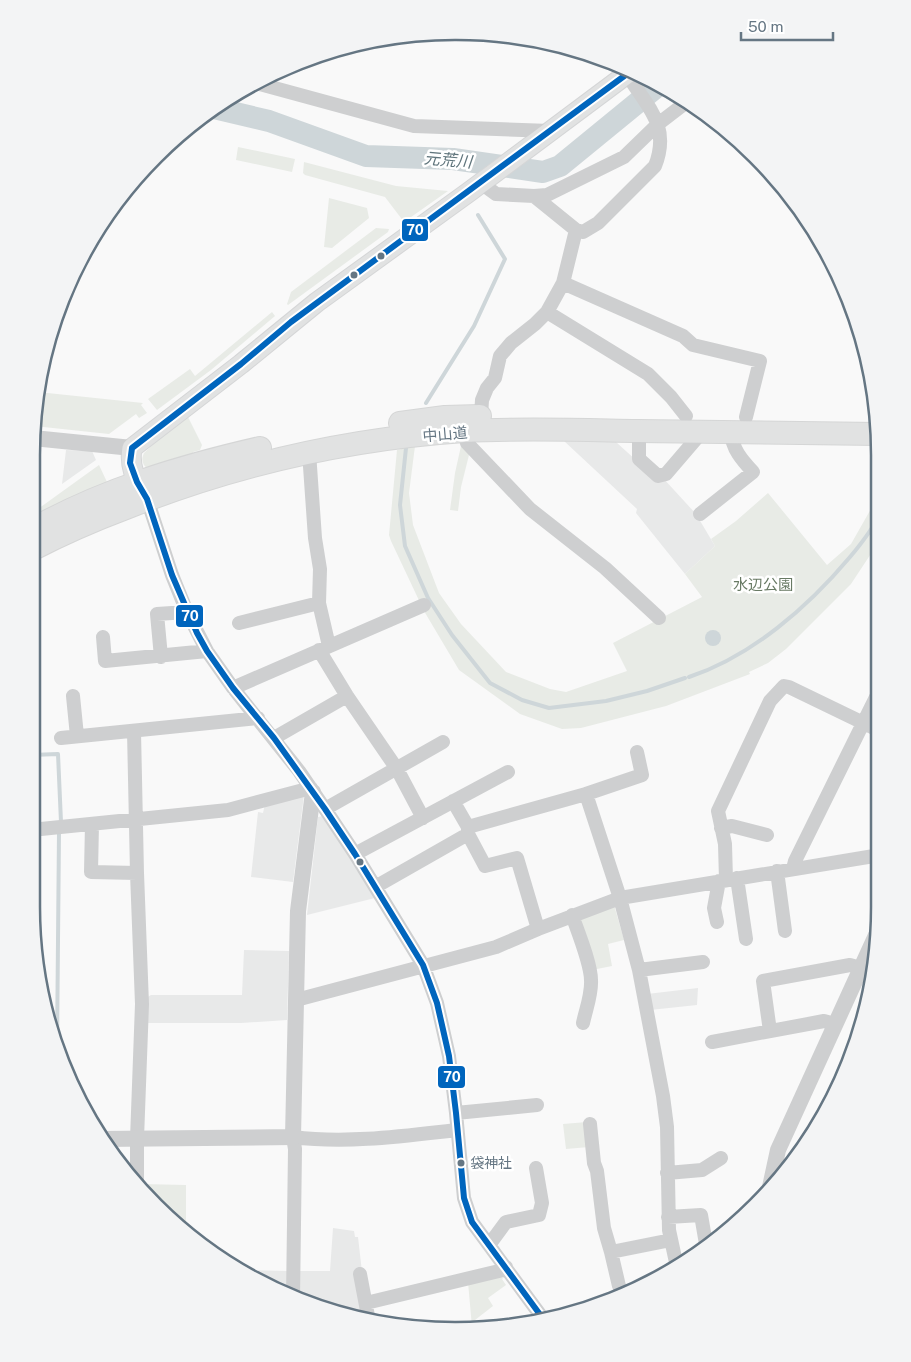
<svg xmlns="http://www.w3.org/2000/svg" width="911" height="1362" font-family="'Public Sans','Noto Sans JP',sans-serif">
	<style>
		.built { fill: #e8e9e9 }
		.green { fill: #e8ebe6 }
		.water { fill: #ced6d9 }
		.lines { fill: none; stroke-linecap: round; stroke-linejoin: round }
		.stream { stroke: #ced6d9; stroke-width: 4 }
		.river { stroke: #ced6d9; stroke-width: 22 }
		.secondary-casing { stroke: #d5d6d7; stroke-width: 21 }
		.trunk-casing { stroke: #d5d6d6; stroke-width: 24 }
		.minor { stroke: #cecfd0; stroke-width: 14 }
		.tertiary { stroke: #cecfd0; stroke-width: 16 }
		.secondary { stroke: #e1e2e2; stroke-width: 19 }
		.trunk { stroke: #e1e2e2; stroke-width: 22 }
		.bus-1-casing { stroke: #fff; stroke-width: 10 }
		.bus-1 { stroke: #0065bd; stroke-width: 6 }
		.bus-dot { fill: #657683; stroke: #fff; stroke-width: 2 }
		.labels { text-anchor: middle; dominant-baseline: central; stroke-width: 5; stroke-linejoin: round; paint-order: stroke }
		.bus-label { font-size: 14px; fill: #657683; stroke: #fff; text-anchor: start }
		.street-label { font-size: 15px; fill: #657683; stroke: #fff }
		.park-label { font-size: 15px; fill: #687a64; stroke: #fff }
		.water-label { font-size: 16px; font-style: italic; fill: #60757c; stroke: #fff }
		.rim { fill: none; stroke: #657683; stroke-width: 2.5 }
		.line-badge { stroke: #fff; stroke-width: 2 }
		.badge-label { font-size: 14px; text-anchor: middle; font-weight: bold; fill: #fff }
	</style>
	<rect width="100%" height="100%" fill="#f9f9f9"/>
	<path class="built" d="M564 441 616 442 659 481 663 478 696 514 715 546 685 574 636 513 637 509Z
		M66 450 92 451 96 460 62 484Z
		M304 795 293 882 251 877 258 812 263 813 265 804Z
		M323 816 375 898 307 915 318 817Z
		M244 950 289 951 287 1020 241 1023H147L146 998 151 995H242Z
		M698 988 697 1005 650 1010 647 994Z
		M333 1228 354 1231 355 1237H358L362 1272 363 1315 299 1300V1271H330Z
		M244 1270 289 1271V1296Z"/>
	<path class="green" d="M238 147 295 159 292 172 236 160Z
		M304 162 396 186 448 191 404 222 385 197 305 175 303 173Z
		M329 198 367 208 369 218 332 248 324 247Z
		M376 228 389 229 388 232 288 305 287 304 291 292Z
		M272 312 275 316 211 370 157 410 148 399 190 369 195 376Z
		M38 392 143 403 141 405 147 413 139 418 136 414 109 434 34 426Z
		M186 413 202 445 200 450 193 452 194 457 149 470C142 465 141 460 144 453Z
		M415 446 409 493 413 525 439 593 461 624 506 672 550 689 566 692 627 671 613 643 702 597 685 574 715 546 711 539 736 521 768 493 827 565 851 544 880 493V540L851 584 786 649 768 663 749 672 750 674 666 706 581 728 562 729 520 714 459 670 424 611 391 541 389 535 397 450Z
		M461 446 470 451 461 487 458 511 450 510 455 473Z
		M99 465 107 482 31 520V514Z
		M614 905 624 940 608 944 612 966 592 970 578 917Z
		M587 1122 589 1147 566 1149 563 1124Z
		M142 1184 186 1185V1231Z
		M506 1276 502 1279 506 1285 488 1298 493 1306 475 1320V1327H472L468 1282Z"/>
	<path class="water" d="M705 638a8 8 0 1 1 16 0a8 8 0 1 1-16 0Z"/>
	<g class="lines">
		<path class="stream" d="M426 403 474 326 505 259 478 215
			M406 448 400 505 405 546 428 598 452 635 490 683 522 700 549 708 606 701 647 691 685 678
			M689 677C752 656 808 607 850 557 861 544 873 529 880 513
			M31 755 58 754 61 822
			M57 1049 59 832"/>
		<path class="river" d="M214 108 269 121 366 156 453 159 543 172 560 166 659 85"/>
		<g class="secondary-casing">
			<path id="secondary" d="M145 495C135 478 129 467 132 448L241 364 317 302 469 192 631 71"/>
		</g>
		<g class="trunk-casing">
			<path id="trunk" d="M400 423 445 417 480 416
				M31 530C102 490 181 466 260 448
				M31 550C62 534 94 520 126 508 236 464 347 439 464 431 522 428 580 430 638 431 718 432 798 433 878 434"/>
		</g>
		<path class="minor" d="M256 83 414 126 550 131
			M481 183 496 194 534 196 547 195 624 157 658 124 688 101
			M534 196 576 230
			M563 283 683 336 693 345 760 361 746 417
			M547 312 648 374 671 397 686 416
			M481 416 482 400 487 388 495 378 500 356 511 343 535 324 547 312 563 283 576 230 583 232 598 223 655 166C671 125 647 107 627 74
			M464 431 467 443 530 509 605 568 659 618
			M639 431V459L658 476 666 474 702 432
			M309 452 315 538 320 569 319 603 329 646
			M147 499 172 575 187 612 207 651 233 688 299 771 325 809 355 854 423 965 437 1003 449 1056 456 1113 464 1198 472 1222 544 1320
			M700 514 753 472C742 460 732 449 731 432
			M239 623 319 603
			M103 637 105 661 207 651
			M319 650 347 696 397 769 423 818
			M161 657 157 614 187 612
			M233 688 424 605
			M73 696 77 736
			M134 731 137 873 142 1004 137 1139V1179
			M61 738 258 718
			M274 738 347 696
			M586 794 642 775 637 752
			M453 801 468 827 586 794 620 898 639 970 663 1096 667 1127 669 1230 677 1267
			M325 809 443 742
			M92 824 91 872 137 873
			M468 827V834L485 866 517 858 538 929
			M721 828 732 826 767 835
			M31 830 228 810 311 788
			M355 854 508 772
			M793 869 795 861 880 689
			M777 871 785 931
			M737 878 746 939
			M726 880 725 844 718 811 770 701 784 686 789 687 880 731
			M375 887 468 834
			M572 915C578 932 591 964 591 980 592 994 586 1009 583 1023
			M717 922 714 908 719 881
			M639 970 703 962
			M296 1000 496 947 538 929 620 898 880 855
			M770 1031 763 981 850 965 861 968
			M712 1042 824 1021 835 1024
			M456 1113 537 1105
			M590 1124 594 1163 597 1171 604 1228 611 1252 671 1240
			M667 1173 702 1170 721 1158
			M668 1217 701 1215 706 1244
			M489 1245 506 1222 539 1215 542 1203 536 1168
			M611 1252 619 1286
			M360 1274 368 1316
			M293 1299 295 1149 293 1137C347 1144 404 1136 457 1130
			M366 1303 499 1271 506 1267"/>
		<path class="tertiary" d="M33 438 132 448
			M101 1139 293 1137 298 911 313 792
			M770 1187 778 1150 877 933"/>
		<use href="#secondary" class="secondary"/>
		<use href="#trunk" class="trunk"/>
		<g class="bus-1-casing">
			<path id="bus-1" d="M544 1320 472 1222 464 1198 456 1113 449 1056 437 1003 423 965 355 854 325 809 274 738 233 688 207 651 197 633 172 575 147 499 137 482 130 463 132 448 241 364 291 322 631 71"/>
		</g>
		<use href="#bus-1" class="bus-1"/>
	</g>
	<g class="bus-dot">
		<circle cx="381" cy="256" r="4.5"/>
		<circle cx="354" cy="275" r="4.5"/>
		<circle cx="360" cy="862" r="4.5"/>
		<circle cx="461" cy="1163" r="4.5"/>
	</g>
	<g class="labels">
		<g class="bus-label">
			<text x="470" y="1163">袋神社</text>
		</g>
		<g class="street-label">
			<text transform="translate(445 434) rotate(-5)">中山道</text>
		</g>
		<g class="park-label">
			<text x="763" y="584">水辺公園</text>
		</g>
		<g class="water-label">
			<text transform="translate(448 160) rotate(5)">元荒川</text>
		</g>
	</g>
	<path d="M0 0H911V1362H0ZM455 40H456A415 415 0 0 1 871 455V907A415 415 0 0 1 456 1322H455A415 415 0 0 1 40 907V455A415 415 0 0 1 455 40Z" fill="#f3f4f5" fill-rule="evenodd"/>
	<path class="rim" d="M455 40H456A415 415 0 0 1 871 455V907A415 415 0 0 1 456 1322H455A415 415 0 0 1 40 907V455A415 415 0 0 1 455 40Z"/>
	<g class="line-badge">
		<rect x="401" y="218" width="28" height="24" rx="5" fill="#0065bd"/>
		<rect x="175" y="604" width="29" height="24" rx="5" fill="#0065bd"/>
		<rect x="437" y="1065" width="29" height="24" rx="5" fill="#0065bd"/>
	</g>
	<g class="badge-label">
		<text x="415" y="235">70</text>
		<text x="190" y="621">70</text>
		<text x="452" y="1082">70</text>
	</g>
	<path d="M741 32v8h92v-8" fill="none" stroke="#657683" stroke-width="2.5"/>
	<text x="748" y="32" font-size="15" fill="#657683" stroke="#ffffff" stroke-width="4" paint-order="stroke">50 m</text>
</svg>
